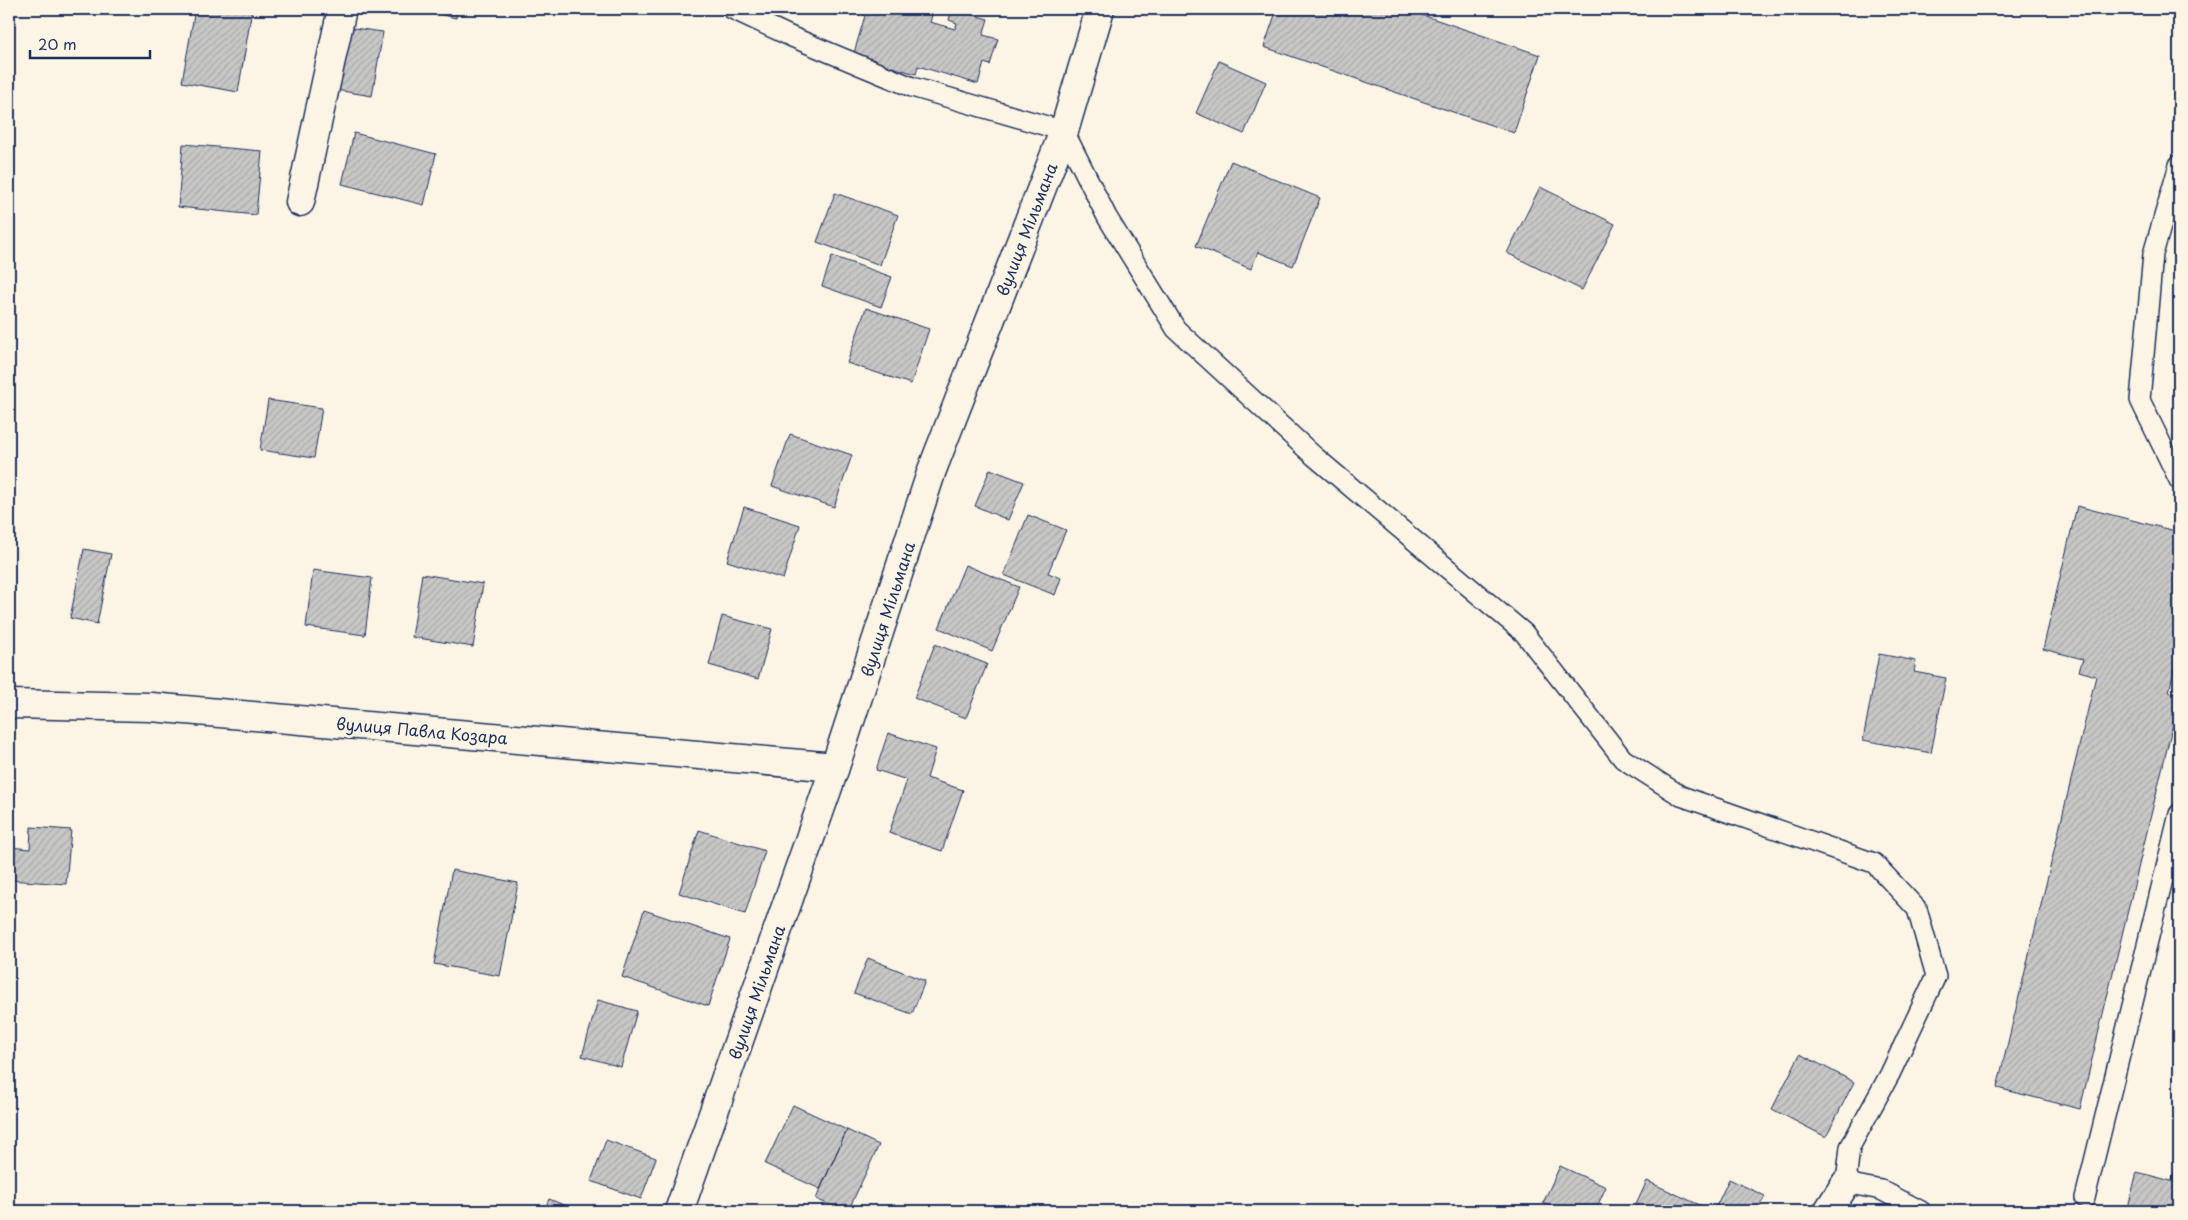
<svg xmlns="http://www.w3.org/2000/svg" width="2188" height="1220" font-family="'Playpen Sans',sans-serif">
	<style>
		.building { fill: url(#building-hatch); stroke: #1b2f5e }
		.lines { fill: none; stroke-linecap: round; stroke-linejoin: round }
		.service-casing { stroke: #1b2f5e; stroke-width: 22 }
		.minor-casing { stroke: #1b2f5e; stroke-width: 31 }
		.path { stroke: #1b2f5e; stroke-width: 3; stroke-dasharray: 4 4; stroke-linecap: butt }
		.service { stroke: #fcf5e5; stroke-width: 19 }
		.minor { stroke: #fcf5e5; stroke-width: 28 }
		.labels { text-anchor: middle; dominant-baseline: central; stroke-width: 5; stroke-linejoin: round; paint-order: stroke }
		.street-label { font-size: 16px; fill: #1b2f5e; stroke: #fcf5e5 }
	</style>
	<defs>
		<pattern id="building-hatch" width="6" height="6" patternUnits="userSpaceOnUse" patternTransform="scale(1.25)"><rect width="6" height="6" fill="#c8c7c6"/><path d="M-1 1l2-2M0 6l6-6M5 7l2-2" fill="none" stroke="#ababac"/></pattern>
	</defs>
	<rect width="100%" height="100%" fill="#fcf5e5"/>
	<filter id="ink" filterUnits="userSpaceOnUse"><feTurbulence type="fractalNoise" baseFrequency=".02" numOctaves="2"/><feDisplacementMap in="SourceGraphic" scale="10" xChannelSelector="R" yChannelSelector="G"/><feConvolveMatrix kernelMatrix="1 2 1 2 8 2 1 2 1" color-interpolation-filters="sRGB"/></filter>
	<g filter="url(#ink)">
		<path class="building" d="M195 9 252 10 238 92 182 82Z
			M417 9H458L456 18Z
			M867 9H891L899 11V9H934L930 22 955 29 957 23 949 20 952 9 988 19 983 35 998 39 990 65 984 63 978 84 918 66 916 74 853 56Z
			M1277 9H1405L1540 55 1514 133 1264 47Z
			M346 27 383 32 372 96 336 90Z
			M1219 61 1266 82 1244 134 1196 113Z
			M354 133 436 154 424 205 342 184Z
			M183 144 262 151 256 215 178 207Z
			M1231 161 1320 198 1293 266 1258 252 1251 269 1196 246Z
			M1540 187 1615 224 1582 290 1507 253Z
			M835 193 898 215 880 265 817 242Z
			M832 256 892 277 881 307 822 286Z
			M866 308 929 329 911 384 847 363Z
			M268 400 322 408 314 458 260 450Z
			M790 434 852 455 834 507 772 486Z
			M990 469 1024 482 1008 520 975 506Z
			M2077 506 2179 532V648L2169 692 2179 694V699L2080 1109 1997 1088 2096 676 2079 671 2083 659 2043 649Z
			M744 507 800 525 783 579 727 561Z
			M1028 515 1066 530 1048 573 1061 578 1055 595 1004 575Z
			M84 549 111 554 97 624 70 618Z
			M965 565 1019 587 992 651 939 628Z
			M313 570 372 578 365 635 306 627Z
			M422 574 483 584 473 647 412 637Z
			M722 616 772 629 758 679 709 665Z
			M935 644 987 664 966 718 914 698Z
			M1879 654 1916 661 1914 672 1946 678 1931 753 1863 740Z
			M888 733 936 749 927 778 963 790 942 851 889 833 907 780 876 770Z
			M31 827 71 830 66 884 9 880V847L30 849Z
			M699 830 765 851 745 914 679 893Z
			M452 870 518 883 500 976 434 964Z
			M644 910 730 939 708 1006 622 977Z
			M868 958 925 981 912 1014 854 993Z
			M598 1000 637 1011 621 1067 582 1056Z
			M1800 1054 1854 1082 1826 1137 1772 1109Z
			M793 1105 847 1130 820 1189 765 1164Z
			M847 1130 879 1145 848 1211H843L816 1199Z
			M606 1140 656 1158 641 1199 591 1181Z
			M2179 1153V1183L2172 1181Z
			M1560 1166 1606 1187 1595 1211H1561L1543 1203Z
			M2137 1172 2179 1183V1211H2127Z
			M1729 1179 1765 1196 1758 1211H1714Z
			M1647 1181 1713 1211H1633Z
			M549 1199 579 1211H544Z"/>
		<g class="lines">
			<g class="service-casing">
				<path id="service" d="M732 9 792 37 912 87 1064 131 1107 217 1176 329 1314 456 1524 633 1623 759 1681 796 1874 863 1917 909 1936 976 1890 1074 1850 1147 1846 1183 1881 1190 1921 1211
					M2179 165 2153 254 2140 400 2179 480
					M2085 1198 2179 814"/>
			</g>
			<g class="minor-casing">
				<path id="minor" d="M300 202 342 9
					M9 704 151 707 835 767
					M679 1211 835 767 932 470 1064 131 1100 9
					M1828 1211 1846 1183"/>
			</g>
			<path class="path" d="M639 9 642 10 647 9"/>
			<use href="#service" class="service"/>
			<use href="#minor" class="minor"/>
		</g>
	</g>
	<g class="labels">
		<g class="street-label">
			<text transform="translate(1026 229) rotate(-69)">вулиця Мільмана</text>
			<text transform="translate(887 609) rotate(-72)">вулиця Мільмана</text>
			<text transform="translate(422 730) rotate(5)">вулиця Павла Козара</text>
			<text transform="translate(756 992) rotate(-71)">вулиця Мільмана</text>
		</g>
	</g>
	<rect width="2188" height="1220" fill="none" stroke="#fcf5e5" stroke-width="30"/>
	<rect x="15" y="15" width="2158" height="1190" fill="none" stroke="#1b2f5e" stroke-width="2" filter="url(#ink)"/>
	<path d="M30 50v8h120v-8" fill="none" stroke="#1b2f5e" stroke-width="2.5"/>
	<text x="38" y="50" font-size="15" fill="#1b2f5e" stroke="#fcf5e5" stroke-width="4" paint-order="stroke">20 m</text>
</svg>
